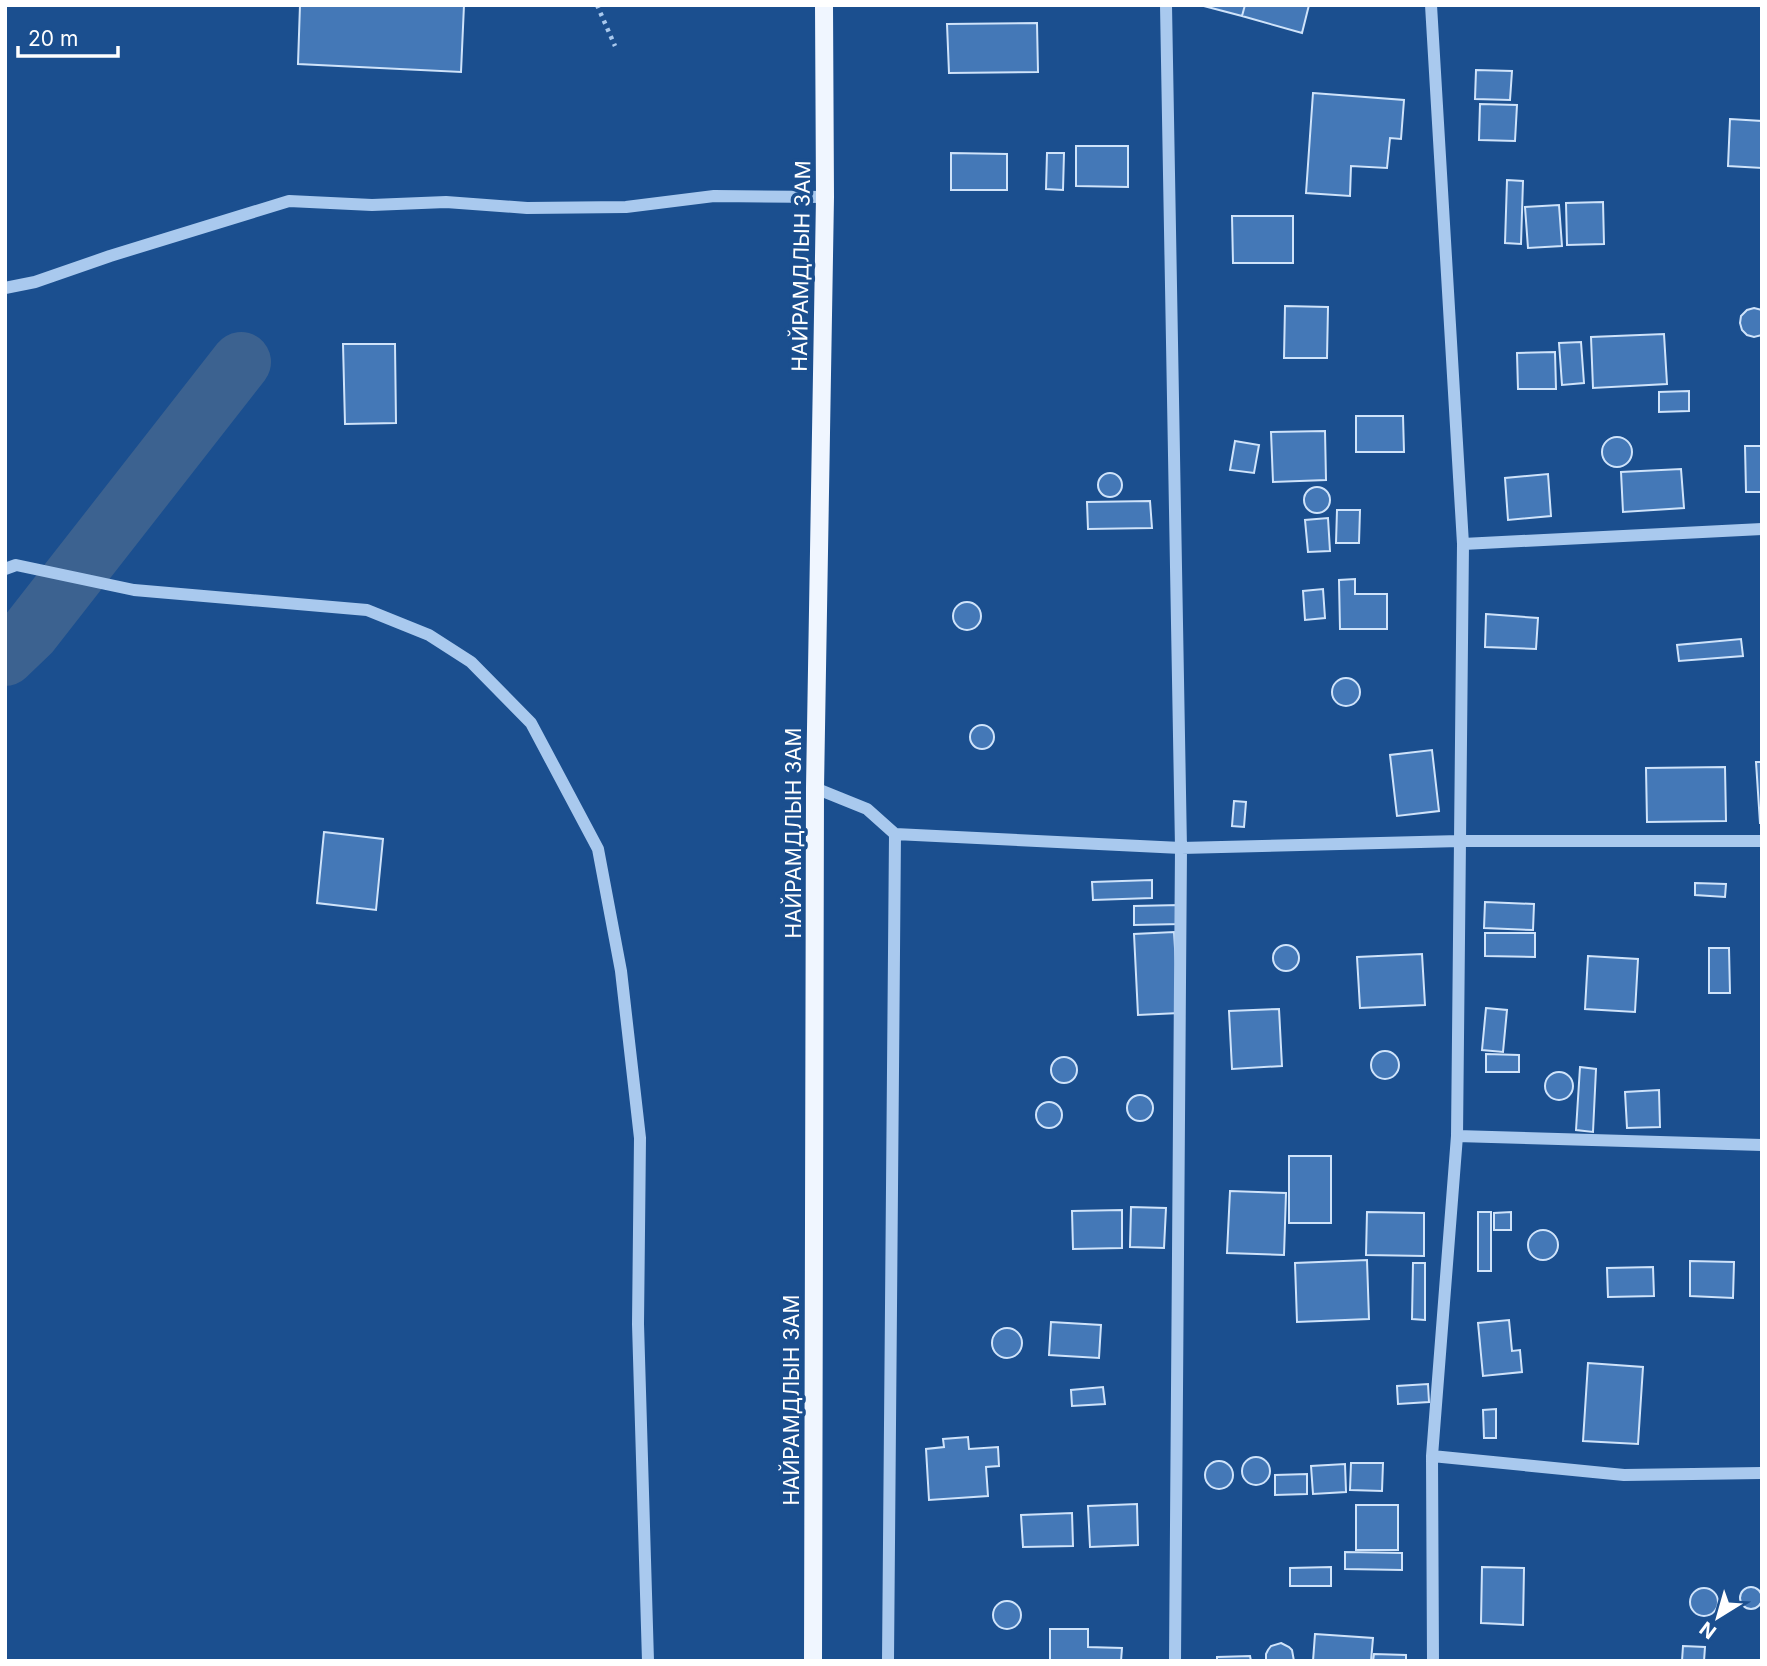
<svg xmlns="http://www.w3.org/2000/svg" width="1767" height="1666" font-family="Inter,sans-serif">
	<style>
		.lines { fill: none; stroke-linecap: round; stroke-linejoin: round }
		.river { stroke: #3c6290; stroke-width: 60 }
		.building { fill: #4478b7; stroke: #cfe3fa; stroke-width: 2 }
		.path { stroke: #a9c9ee; stroke-width: 4.5; stroke-dasharray: 3.5 5; stroke-linecap: butt }
		.minor { stroke: #a9c9ee; stroke-width: 12 }
		.major { stroke: #f0f6ff; stroke-width: 18 }
		.labels { text-anchor: middle; dominant-baseline: central; stroke-width: 7; stroke-linejoin: round; paint-order: stroke }
		.street-label { font-size: 21px; fill: #fff; stroke: #1b4f8f }
	</style>
	<rect width="100%" height="100%" fill="#1b4f8f"/>
	<g class="lines">
		<path class="river" d="M5 656 30 632 241 362"/>
	</g>
	<path class="building" d="M300 5H464L461 72 298 64Z
		M1200 5H1245L1242 16Z
		M1245 5H1309L1302 33 1242 16Z
		M1037 23 1038 72 949 73 947 24Z
		M1476 70 1512 71 1510 100 1475 99Z
		M1313 93 1404 100 1401 139 1390 138 1387 168 1351 166 1350 196 1306 193Z
		M1480 104 1517 105 1515 141 1479 140Z
		M1730 119 1762 121V168L1728 166Z
		M1076 146H1128V187L1076 186Z
		M951 153 1007 154V190H951Z
		M1047 153H1064L1063 190 1046 189Z
		M1507 180 1523 181 1521 244 1505 243Z
		M1603 202 1604 244 1567 245 1566 203Z
		M1559 205 1562 246 1528 248 1525 207Z
		M1232 216H1293V263H1233Z
		M1285 306 1328 307 1327 358H1284Z
		M1754 308 1762 310V335L1754 337 1747 335 1742 330 1740 323 1741 316 1747 310Z
		M1664 334 1667 384 1593 388 1591 337Z
		M1581 342 1584 383 1562 385 1559 343Z
		M343 344H395L396 423 345 424Z
		M1555 352 1556 389H1518L1517 353Z
		M1689 391V411L1659 412V392Z
		M1356 416H1403L1404 452H1356Z
		M1325 431 1326 480 1273 482 1271 432Z
		M1602 452a15 15 0 1 1 30 0a15 15 0 1 1-30 0Z
		M1235 441 1259 445 1254 473 1230 470Z
		M1745 446H1762V492H1746Z
		M1681 469 1684 508 1623 512 1621 472Z
		M1098 485a12 12 0 1 1 24 0a12 12 0 1 1-24 0Z
		M1548 474 1551 516 1508 520 1505 478Z
		M1304 500a13 13 0 1 1 26 0a13 13 0 1 1-26 0Z
		M1150 501 1152 528 1088 529 1087 502Z
		M1337 510H1360L1359 543H1336Z
		M1328 518 1330 551 1308 552 1305 520Z
		M1355 579V594H1387V629H1340L1339 580Z
		M1323 589 1325 618 1305 620 1303 591Z
		M953 616a14 14 0 1 1 28 0a14 14 0 1 1-28 0Z
		M1486 614 1538 618 1536 649 1485 647Z
		M1741 639 1743 656 1679 661 1677 645Z
		M1332 692a14 14 0 1 1 28 0a14 14 0 1 1-28 0Z
		M970 737a12 12 0 1 1 24 0a12 12 0 1 1-24 0Z
		M1432 750 1439 811 1397 816 1390 755Z
		M1756 762H1762V823H1760Z
		M1725 767 1726 821 1647 822 1646 768Z
		M1234 801 1246 802 1244 827 1232 826Z
		M324 832 383 839 376 910 317 903Z
		M1152 880V898L1093 900 1092 882Z
		M1695 883 1726 884 1725 897 1695 895Z
		M1485 902 1534 904 1533 930 1484 928Z
		M1180 905 1181 924 1134 925V906Z
		M1174 932 1179 1013 1138 1015 1134 934Z
		M1485 933H1535V957L1485 956Z
		M1273 958a13 13 0 1 1 26 0a13 13 0 1 1-26 0Z
		M1709 948H1729L1730 993H1709Z
		M1422 954 1425 1005 1360 1008 1357 957Z
		M1588 956 1638 959 1635 1012 1585 1009Z
		M1486 1008 1507 1010 1503 1052 1482 1050Z
		M1279 1009 1282 1066 1232 1069 1229 1011Z
		M1371 1065a14 14 0 1 1 28 0a14 14 0 1 1-28 0Z
		M1486 1054 1519 1055V1072H1486Z
		M1051 1070a13 13 0 1 1 26 0a13 13 0 1 1-26 0Z
		M1580 1067 1596 1069 1593 1132 1576 1130Z
		M1545 1086a14 14 0 1 1 28 0a14 14 0 1 1-28 0Z
		M1659 1090 1660 1127 1627 1128 1625 1092Z
		M1127 1108a13 13 0 1 1 26 0a13 13 0 1 1-26 0Z
		M1036 1115a13 13 0 1 1 26 0a13 13 0 1 1-26 0Z
		M1289 1156H1331V1223H1289Z
		M1230 1191 1286 1193 1284 1255 1227 1253Z
		M1131 1207 1166 1208 1164 1248 1130 1247Z
		M1122 1210V1248L1073 1249 1072 1211Z
		M1367 1212 1424 1213V1256L1366 1255Z
		M1478 1212H1491V1271H1478Z
		M1511 1212V1230H1494V1213Z
		M1528 1245a15 15 0 1 1 30 0a15 15 0 1 1-30 0Z
		M1367 1260 1369 1319 1297 1322 1295 1263Z
		M1690 1261 1734 1262 1733 1298 1690 1296Z
		M1413 1263H1425V1320L1412 1319Z
		M1653 1267 1654 1296 1608 1297 1607 1268Z
		M1509 1320 1512 1351 1520 1350 1522 1372 1483 1376 1478 1323Z
		M1051 1322 1101 1325 1099 1358 1049 1355Z
		M992 1343a15 15 0 1 1 30 0a15 15 0 1 1-30 0Z
		M1588 1363 1643 1367 1638 1444 1583 1441Z
		M1428 1384 1429 1402 1398 1404 1397 1386Z
		M1103 1387 1105 1404 1072 1406 1071 1390Z
		M1496 1409V1438H1484L1483 1410Z
		M968 1437 969 1449 998 1447 999 1466 986 1467 988 1496 929 1500 926 1449 944 1447 943 1439Z
		M1242 1471a14 14 0 1 1 28 0a14 14 0 1 1-28 0Z
		M1205 1475a14 14 0 1 1 28 0a14 14 0 1 1-28 0Z
		M1351 1463H1383L1382 1491 1350 1490Z
		M1345 1464 1346 1492 1313 1494 1311 1466Z
		M1307 1474V1494L1275 1495V1475Z
		M1137 1504 1138 1545 1090 1547 1088 1506Z
		M1356 1505H1398V1550H1356Z
		M1072 1513 1073 1546 1023 1547 1021 1515Z
		M1345 1552 1402 1553V1570L1345 1569Z
		M1331 1567V1586H1290V1568Z
		M1482 1567 1524 1568 1523 1625 1481 1623Z
		M1740 1598a11 11 0 1 1 22 0a11 11 0 1 1-22 0Z
		M1690 1602a14 14 0 1 1 28 0a14 14 0 1 1-28 0Z
		M993 1615a14 14 0 1 1 28 0a14 14 0 1 1-28 0Z
		M1050 1629H1088V1647L1122 1648 1121 1661H1050Z
		M1315 1634 1373 1638 1371 1661H1313Z
		M1281 1643 1289 1647 1292 1650 1294 1661H1266V1654L1268 1650 1271 1646Z
		M1683 1646 1705 1647 1704 1661H1682Z
		M1374 1654 1406 1655V1661H1373Z
		M1250 1656 1251 1661H1217V1657Z"/>
	<g class="lines">
		<path class="path" d="M597 5 615 46"/>
		<path class="minor" d="M1166 5 1181 848 1175 1661
			M1431 5 1463 544 1457 1136 1432 1456 1433 1661
			M5 288 35 282 110 256 289 201 372 205 446 202 527 208 626 207 714 196 825 197
			M1463 544 1762 529
			M5 569 16 565 134 590 367 610 429 635 471 662 531 723 598 849 621 971 640 1138 638 1324 648 1661
			M815 788 867 809 895 834 1181 848 1460 841H1762
			M1457 1136 1762 1145
			M1432 1456 1624 1475 1762 1473
			M888 1661 895 834"/>
		<path class="major" d="M813 1661 815 788 825 197 824 5"/>
	</g>
	<g class="labels">
		<g class="street-label">
			<text transform="translate(801 266) rotate(-89)">НАЙРАМДЛЫН ЗАМ</text>
			<text transform="translate(793 833) rotate(-90)">НАЙРАМДЛЫН ЗАМ</text>
			<text transform="translate(791 1400) rotate(-90)">НАЙРАМДЛЫН ЗАМ</text>
		</g>
	</g>
	<rect width="1767" height="1666" fill="none" stroke="#ffffff" stroke-width="14"/>
	<g transform="translate(1718 1617) rotate(217)" stroke="#1b4f8f" stroke-width="5" paint-order="stroke">
	<path d="M0-5L12 26L0 18L-12 26Z" fill="#ffffff"/>
	<text y="-10" font-size="19" font-weight="bold" text-anchor="middle" fill="#ffffff">N</text>
	</g>
	<path d="M18 46v10h100v-10" fill="none" stroke="#ffffff" stroke-width="3.5"/>
	<text x="28" y="46" font-size="21" fill="#ffffff" stroke="#1b4f8f" stroke-width="5" paint-order="stroke">20 m</text>
</svg>
